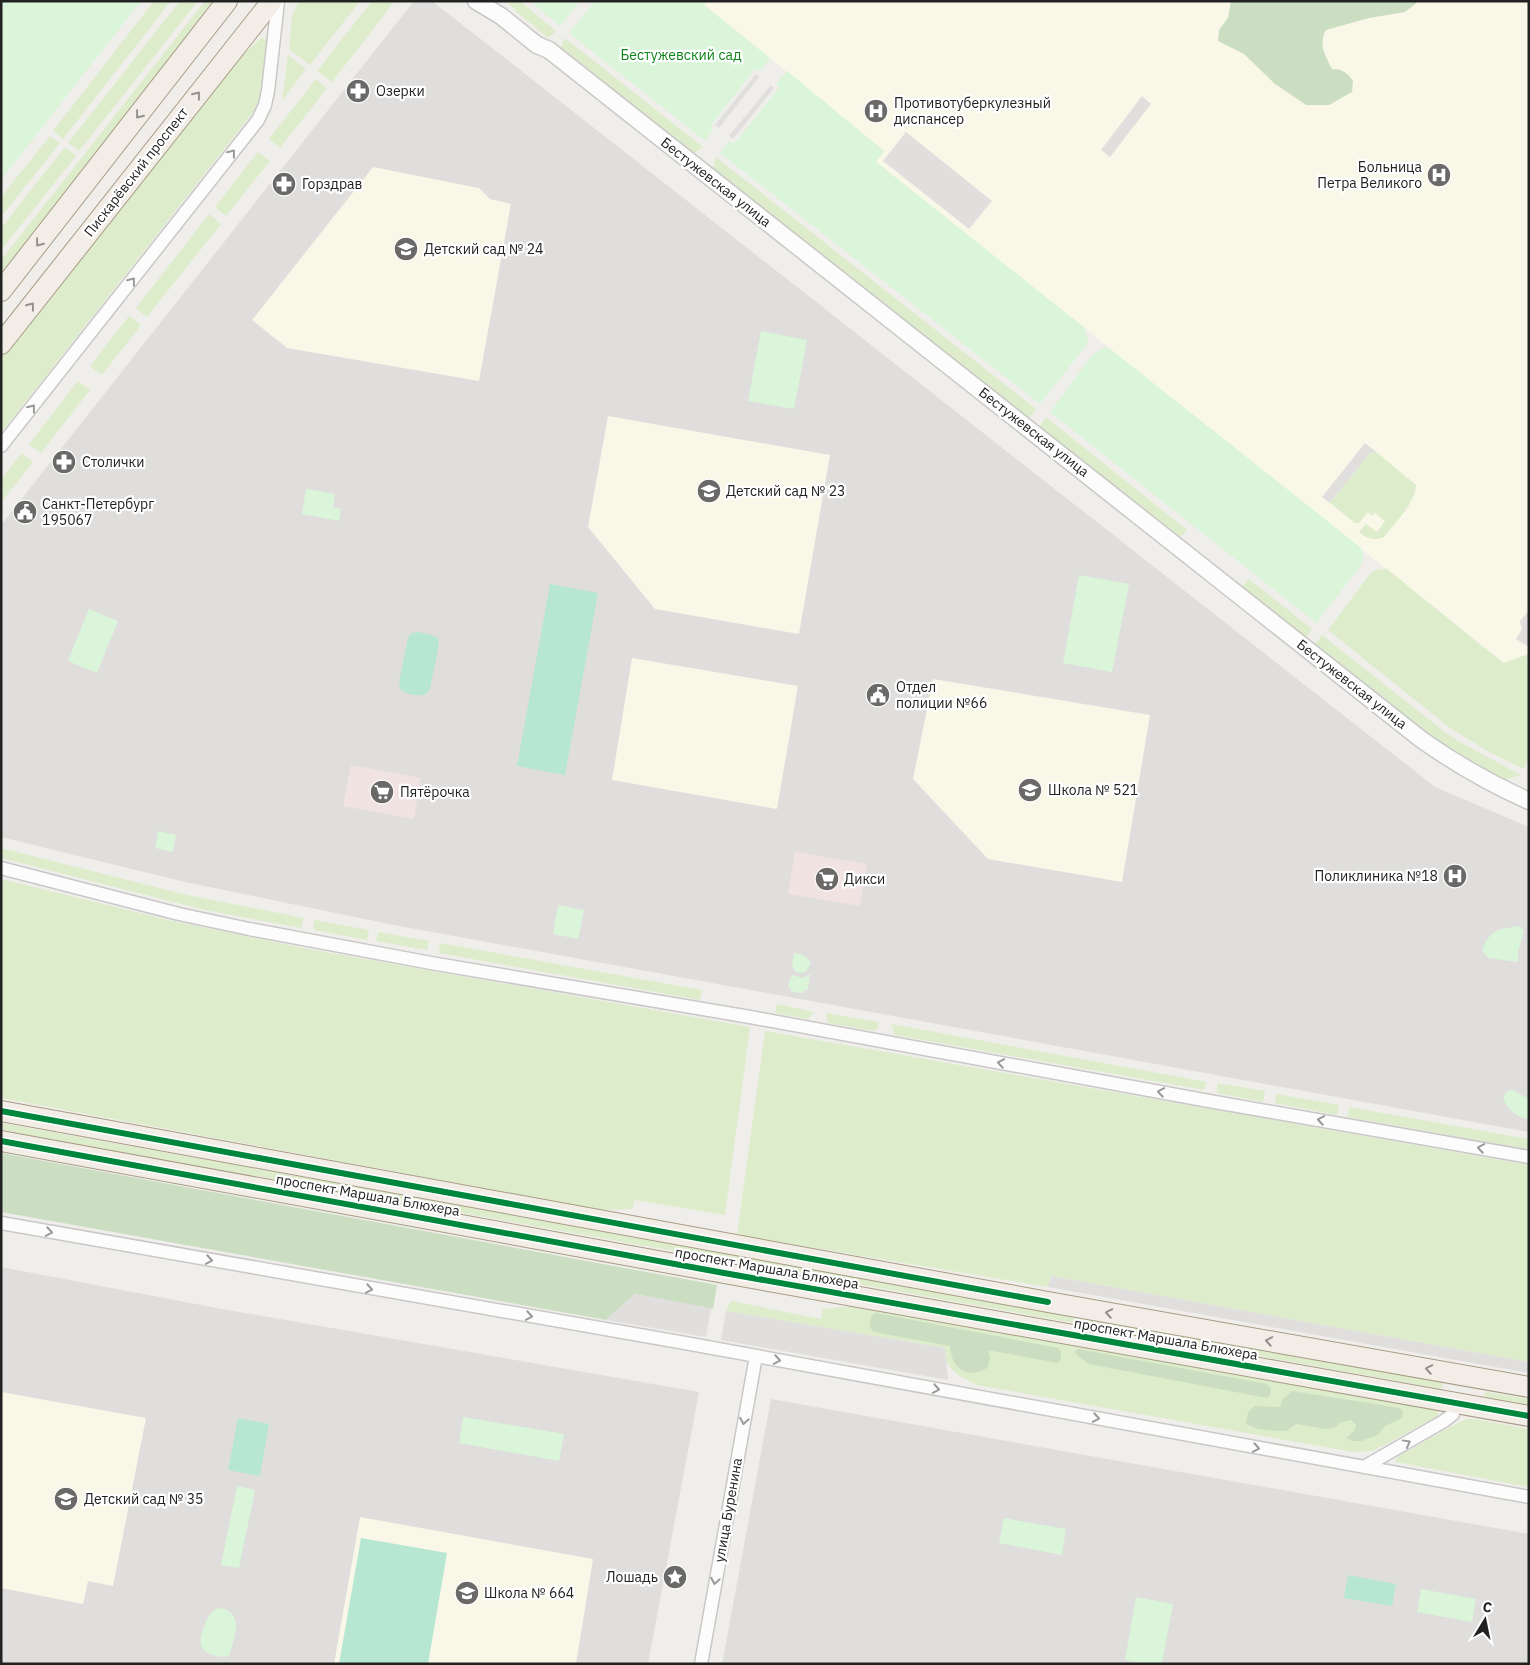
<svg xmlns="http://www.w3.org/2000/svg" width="1530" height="1665" font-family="'IBM Plex Sans',sans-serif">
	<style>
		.residential { fill: #dfdedc }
		.commercial { fill: #f1e3e1 }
		.education { fill: #f8f7e8 }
		.grass { fill: #ddeccb }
		.forest { fill: #cbdec1 }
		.park { fill: #daf5da }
		.pitch { fill: #b7e6d2 }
		.parking { fill: #e0dfde }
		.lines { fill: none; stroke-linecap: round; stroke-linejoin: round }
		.minor-casing { stroke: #c9c8c7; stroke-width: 15 }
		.tertiary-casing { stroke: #c9c8c7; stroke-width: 19 }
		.primary-casing { stroke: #a79c86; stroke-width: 22 }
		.minor { stroke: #fdfcfc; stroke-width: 12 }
		.tertiary { stroke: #fdfcfc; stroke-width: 16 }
		.primary { stroke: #f3ede7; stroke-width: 20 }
		.cycleway-casing { stroke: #fff; stroke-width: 9 }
		.cycleway { stroke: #00873e; stroke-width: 6 }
		.oneway { stroke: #95928e }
		.oneway2 { stroke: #9a9a9a }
		.labels { text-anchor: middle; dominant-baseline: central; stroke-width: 4.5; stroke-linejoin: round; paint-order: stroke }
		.park-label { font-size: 14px; fill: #0c8416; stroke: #fff }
		.poi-label { font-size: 14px; fill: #222; stroke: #fff; text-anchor: start }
		.street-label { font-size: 14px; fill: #222; stroke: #fff }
	</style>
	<rect width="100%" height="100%" fill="#f0eeeb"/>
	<path class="residential" d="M414 1H432L1435 787 1529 827V1132L394 925 185 882 1 837V525Z
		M1 1267 222 1309 699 1392 648 1664H1Z
		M771 1399 1529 1534V1664H722Z"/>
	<path class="commercial" d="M351 765 421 778 414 819 343 806Z
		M795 852 867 864 860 906 788 894Z"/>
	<path class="education" d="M707 1H1529V654L1504 663 876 162 884 151 704 5Z
		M373 167 479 188 490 199 511 204 479 381 287 348 252 320Z
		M608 416 830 455 799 634 655 609 588 527Z
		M632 658 798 686 777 809 612 780Z
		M933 679 1150 715 1122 882 988 859 913 779Z
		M1 1392 146 1418 113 1586 88 1581 83 1604 1 1588Z
		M360 1517 593 1559 576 1664H334Z"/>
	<path class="grass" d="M154 1H171L63 139 53 131Z
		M180 1H198L79 151 68 143Z
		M205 1H212L200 21 1 273V260Z
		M299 1H360L310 65 289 49 292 16Z
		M372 1H395L332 82 317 71Z
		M507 1H520L556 31 548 38 518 13Z
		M261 38 266 39 267 41 261 94 254 111 1 433V357L230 67Z
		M565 38 703 147 694 153 561 47Z
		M288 55 306 69 282 101Z
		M316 79 327 88 280 148 269 139Z
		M50 136 60 143 1 217V197Z
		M65 147 76 156 1 250V228Z
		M258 152 270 161 226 216 215 207Z
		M716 157 1036 409 1029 418 713 168Z
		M209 214 221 224 147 317 136 308Z
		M129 316 141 325 102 375 90 366Z
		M78 381 90 390 41 453 29 444Z
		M1046 417 1187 530 1181 537 1039 427Z
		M1372 451 1376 452 1416 485C1415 504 1395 522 1384 537 1374 541 1367 539 1359 532L1366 524 1377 532 1385 521 1375 513 1372 516 1368 512 1359 523H1355L1330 503Z
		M22 453 33 462 1 502V479Z
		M1380 569H1387L1503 663 1529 654V758L1524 769 1489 752 1450 728 1328 630 1369 575 1374 571Z
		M1249 579 1312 629 1306 637 1242 587Z
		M1322 635 1446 733 1467 746 1521 775 1505 780C1435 745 1376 692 1315 644Z
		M1 848 183 894 304 918 301 928 205 910 1 858Z
		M1 879 177 922 308 949 750 1027 725 1215 635 1200 632 1209 601 1210 1 1098Z
		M314 920 369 930 367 940 314 930Z
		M378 932 429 941 427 950 376 941Z
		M440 943 702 990 700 1000 439 953Z
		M777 1004 814 1012 808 1019 775 1013Z
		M826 1013 879 1022 878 1028 874 1031 828 1023Z
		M891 1024 1207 1082 1204 1090 895 1035Z
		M765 1031 1529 1165V1362L1051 1276 1048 1287 737 1235Z
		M1217 1083 1265 1091 1263 1102 1217 1093Z
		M1276 1094 1339 1105 1337 1115 1275 1103Z
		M1349 1107 1529 1139V1149L1348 1117Z
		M1 1123 1443 1382 1442 1389 28 1135 1 1129Z
		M731 1301 821 1319 823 1309 853 1306 1437 1410 1438 1416 1373 1451 1353 1452 977 1385C966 1380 950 1372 946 1360 945 1356 945 1352 945 1348L726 1311Z
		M1486 1392 1529 1399V1405L1486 1397 1484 1395Z
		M1466 1419H1474L1529 1429V1487L1396 1462 1395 1460 1399 1456 1452 1426Z"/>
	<path class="forest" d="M1231 1H1419L1405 12 1369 18 1326 30C1318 44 1325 55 1332 69 1342 69 1347 72 1353 81L1352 92 1329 105H1306L1275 84 1244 54 1218 41 1219 30 1228 18Z
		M1 1153 717 1285 713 1309 635 1294 606 1320 1 1212Z
		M876 1313 1058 1348 1061 1352V1359L1058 1363 988 1350 990 1360 987 1368C977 1374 965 1375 957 1366 952 1361 951 1352 950 1346L874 1332C868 1326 869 1322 872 1315Z
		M1078 1349 1267 1384 1271 1388V1394L1267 1398 1089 1364 1076 1354 1075 1351Z
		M1292 1391 1400 1408 1403 1412 1402 1418 1385 1426 1378 1435 1361 1441H1353L1346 1438 1355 1430 1356 1425 1351 1420 1339 1423 1337 1427 1326 1429 1296 1424 1286 1431H1277L1258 1429 1246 1424 1248 1413 1254 1406 1280 1407 1283 1399Z"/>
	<path class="park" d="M1 1H141L1 180Z
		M530 1H580L560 26Z
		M595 1H707L704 5 770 58 761 70 758 71 755 69 711 125 713 130 705 141 569 33Z
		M787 71 884 151 876 162 1085 328 1088 341 1085 347 1040 404 720 153 729 141 734 144 779 88 776 84Z
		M761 331 807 340 794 409 748 401Z
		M1104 348H1109L1360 547C1365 555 1363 560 1359 568L1316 623 1050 412 1093 354Z
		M306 489 335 494 333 507 341 509 339 521 302 514Z
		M1079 575 1129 584 1112 672 1063 663Z
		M89 609 118 621 97 673 68 661Z
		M158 831 176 835 173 852 155 848Z
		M558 905 584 910 578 939 553 934Z
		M1520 926 1524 931 1518 952V962L1488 958 1482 950C1491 928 1499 929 1520 926Z
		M794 953 803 955 811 962 807 970 803 973 796 972 792 966Z
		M810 974 808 989 801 993 792 992 788 985 792 975 803 978Z
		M1514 1090 1523 1096 1529 1098V1120C1516 1116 1508 1111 1503 1098L1507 1091Z
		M463 1417 564 1434 559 1461 459 1443Z
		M237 1486 255 1490 239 1568 221 1565Z
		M1004 1518 1066 1529 1062 1555 999 1543Z
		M1421 1589 1476 1599 1472 1622 1417 1612Z
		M1136 1597 1173 1604 1162 1664H1146L1125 1660Z
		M221 1608C245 1614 234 1636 230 1654L226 1657C201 1656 195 1646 205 1624 209 1615 211 1610 221 1608Z"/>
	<path class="pitch" d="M550 584 598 593 565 775 517 766Z
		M418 632 432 635 438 638 439 644 430 689 426 694C417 697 408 695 400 689L399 682 408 638 412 633Z
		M238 1418 269 1424 260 1476 228 1470Z
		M361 1538 447 1553 428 1664H339Z
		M1348 1575 1396 1584 1392 1606 1344 1598Z"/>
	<path class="parking" d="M756 74 759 77 719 128 715 125Z
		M771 85 774 88 733 139 729 136Z
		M1142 96 1151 104 1110 157 1101 150Z
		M906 132 992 201 969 229 883 161Z
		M1365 443 1376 452 1370 453 1330 503 1322 497Z
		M373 501 432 512 428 535 369 524Z
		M1529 610V647L1516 639 1522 629 1520 621Z
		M1051 1276 1529 1362V1373L1048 1287Z
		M635 1294 711 1308 706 1337 606 1320Z
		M726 1311 945 1348 948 1380 721 1340Z"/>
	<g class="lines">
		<g class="minor-casing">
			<path id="minor" d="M1 446 258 120 265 105 268 91 278 1
				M1 868 179 914 249 929 431 963 750 1017 1209 1101 1529 1157
				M1 1223 685 1343 1529 1497
				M1364 1467 1444 1421 1453 1414 1456 1403
				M701 1664 756 1356"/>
		</g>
		<g class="tertiary-casing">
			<path id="tertiary" d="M476 1 501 16 537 45 549 50 1422 740C1456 764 1491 784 1529 801"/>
		</g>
		<g class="primary-casing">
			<path id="primary" d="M1 291 227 1
				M1 344 272 1
				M1 1111 1048 1302 1529 1387
				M1 1141 724 1273 1529 1416"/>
		</g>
		<use href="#minor" class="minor"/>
		<use href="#tertiary" class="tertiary"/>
		<use href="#primary" class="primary"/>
		<g class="cycleway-casing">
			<path id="cycleway" d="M1 1111 1048 1302
				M1 1141 724 1273 1529 1416"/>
		</g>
		<use href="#cycleway" class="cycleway"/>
	</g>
	<defs><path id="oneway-chevron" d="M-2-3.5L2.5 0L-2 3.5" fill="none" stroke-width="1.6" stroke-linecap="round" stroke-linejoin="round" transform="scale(1.25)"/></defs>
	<g class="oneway">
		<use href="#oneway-chevron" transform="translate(197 95) rotate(-52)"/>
		<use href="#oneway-chevron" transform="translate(139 115) rotate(128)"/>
		<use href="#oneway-chevron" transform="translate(39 243) rotate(128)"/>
		<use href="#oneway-chevron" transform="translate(31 306) rotate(-52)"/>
		<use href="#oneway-chevron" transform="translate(1109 1313) rotate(-170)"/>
		<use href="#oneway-chevron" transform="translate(1269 1341) rotate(-170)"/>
		<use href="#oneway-chevron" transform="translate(1429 1369) rotate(-170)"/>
	</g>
	<g class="oneway2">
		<use href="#oneway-chevron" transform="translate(232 153) rotate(-52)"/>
		<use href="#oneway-chevron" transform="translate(132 281) rotate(-52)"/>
		<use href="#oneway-chevron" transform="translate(32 408) rotate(-52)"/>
		<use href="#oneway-chevron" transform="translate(1001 1063) rotate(-170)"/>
		<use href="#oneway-chevron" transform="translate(1161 1092) rotate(-170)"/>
		<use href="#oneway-chevron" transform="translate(1321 1120) rotate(-170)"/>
		<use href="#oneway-chevron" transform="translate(1481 1148) rotate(-170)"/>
		<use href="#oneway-chevron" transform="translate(49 1232) rotate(10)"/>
		<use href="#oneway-chevron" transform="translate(209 1260) rotate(10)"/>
		<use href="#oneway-chevron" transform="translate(369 1289) rotate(10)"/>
		<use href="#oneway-chevron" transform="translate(529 1316) rotate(10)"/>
		<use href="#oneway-chevron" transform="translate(777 1360) rotate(10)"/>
		<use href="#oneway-chevron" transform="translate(936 1389) rotate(10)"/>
		<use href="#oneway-chevron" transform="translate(1096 1418) rotate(10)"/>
		<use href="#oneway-chevron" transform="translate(744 1421) rotate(100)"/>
		<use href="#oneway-chevron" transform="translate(1407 1443) rotate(-29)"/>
		<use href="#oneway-chevron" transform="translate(1256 1448) rotate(10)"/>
		<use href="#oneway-chevron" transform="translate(715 1581) rotate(100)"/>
	</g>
	<defs>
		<g id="pharmacy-disc" transform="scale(1.25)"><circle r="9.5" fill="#6a6968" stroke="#fff"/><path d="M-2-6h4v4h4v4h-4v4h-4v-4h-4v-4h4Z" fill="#fff"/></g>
		<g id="hospital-disc" transform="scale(1.25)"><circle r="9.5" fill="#6a6968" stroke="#fff"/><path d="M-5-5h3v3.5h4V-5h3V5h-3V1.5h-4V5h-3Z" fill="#fff"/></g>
		<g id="school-disc" transform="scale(1.25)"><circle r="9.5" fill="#6a6968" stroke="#fff"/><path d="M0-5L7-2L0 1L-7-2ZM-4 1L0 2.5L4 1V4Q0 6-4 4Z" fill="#fff"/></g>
		<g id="civic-disc" transform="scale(1.25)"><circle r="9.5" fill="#6a6968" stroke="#fff"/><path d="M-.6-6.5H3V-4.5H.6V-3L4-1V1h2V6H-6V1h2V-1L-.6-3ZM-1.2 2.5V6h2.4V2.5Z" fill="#fff"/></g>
		<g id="supermarket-disc" transform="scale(1.25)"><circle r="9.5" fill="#6a6968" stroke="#fff"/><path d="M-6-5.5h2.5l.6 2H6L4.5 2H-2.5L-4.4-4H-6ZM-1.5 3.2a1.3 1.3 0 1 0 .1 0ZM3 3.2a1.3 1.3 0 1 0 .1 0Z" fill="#fff"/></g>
		<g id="sight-disc" transform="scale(1.25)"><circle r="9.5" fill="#6a6968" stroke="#fff"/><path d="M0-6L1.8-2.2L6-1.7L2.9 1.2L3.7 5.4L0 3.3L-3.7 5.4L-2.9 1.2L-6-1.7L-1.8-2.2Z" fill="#fff"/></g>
	</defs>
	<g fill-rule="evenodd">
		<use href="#pharmacy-disc" x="358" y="91"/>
		<use href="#hospital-disc" x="876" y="111"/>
		<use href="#hospital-disc" x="1439" y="175"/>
		<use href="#pharmacy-disc" x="284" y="184"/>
		<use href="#school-disc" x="406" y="249"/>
		<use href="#pharmacy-disc" x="64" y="462"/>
		<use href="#school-disc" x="709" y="491"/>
		<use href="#civic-disc" x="25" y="512"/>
		<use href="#civic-disc" x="878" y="695"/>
		<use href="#school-disc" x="1030" y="790"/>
		<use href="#supermarket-disc" x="382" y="792"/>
		<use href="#hospital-disc" x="1455" y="876"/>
		<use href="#supermarket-disc" x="827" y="879"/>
		<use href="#school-disc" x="66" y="1499"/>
		<use href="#sight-disc" x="675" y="1577"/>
		<use href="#school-disc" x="467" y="1593"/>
	</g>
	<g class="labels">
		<g class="park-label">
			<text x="681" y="55">Бестужевский сад</text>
		</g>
		<g class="poi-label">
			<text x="376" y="91">Озерки</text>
			<text x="894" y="103">Противотуберкулезный<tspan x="894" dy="16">диспансер</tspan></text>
			<text x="1422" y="167" text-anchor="end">Больница<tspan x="1422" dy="16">Петра Великого</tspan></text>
			<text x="302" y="184">Горздрав</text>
			<text x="424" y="249">Детский сад № 24</text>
			<text x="82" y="462">Столички</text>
			<text x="726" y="491">Детский сад № 23</text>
			<text x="42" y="504">Санкт-Петербург<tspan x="42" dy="16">195067</tspan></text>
			<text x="896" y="687">Отдел<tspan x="896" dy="16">полиции №66</tspan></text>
			<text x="1048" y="790">Школа № 521</text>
			<text x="400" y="792">Пятёрочка</text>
			<text x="1438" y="876" text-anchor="end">Поликлиника №18</text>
			<text x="844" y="879">Дикси</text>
			<text x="84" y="1499">Детский сад № 35</text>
			<text x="658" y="1577" text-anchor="end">Лошадь</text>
			<text x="484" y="1593">Школа № 664</text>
		</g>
		<g class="street-label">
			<text transform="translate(136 172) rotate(-52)">Пискарёвский проспект</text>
			<text transform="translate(716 182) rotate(38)">Бестужевская улица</text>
			<text transform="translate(1034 432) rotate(38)">Бестужевская улица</text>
			<text transform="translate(1352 684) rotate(38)">Бестужевская улица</text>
			<text transform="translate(368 1195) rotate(10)">проспект Маршала Блюхера</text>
			<text transform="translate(767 1268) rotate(10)">проспект Маршала Блюхера</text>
			<text transform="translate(1166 1339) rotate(10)">проспект Маршала Блюхера</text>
			<text transform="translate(728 1510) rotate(-80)">улица Буренина</text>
		</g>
	</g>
	<rect width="1530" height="1665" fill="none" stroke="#222222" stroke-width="5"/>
	<g transform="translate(1485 1620) rotate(10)" stroke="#ffffff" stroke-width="4" paint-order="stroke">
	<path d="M0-4L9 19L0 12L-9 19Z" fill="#222222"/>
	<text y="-8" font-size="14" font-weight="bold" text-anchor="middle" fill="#222222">С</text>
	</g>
</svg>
